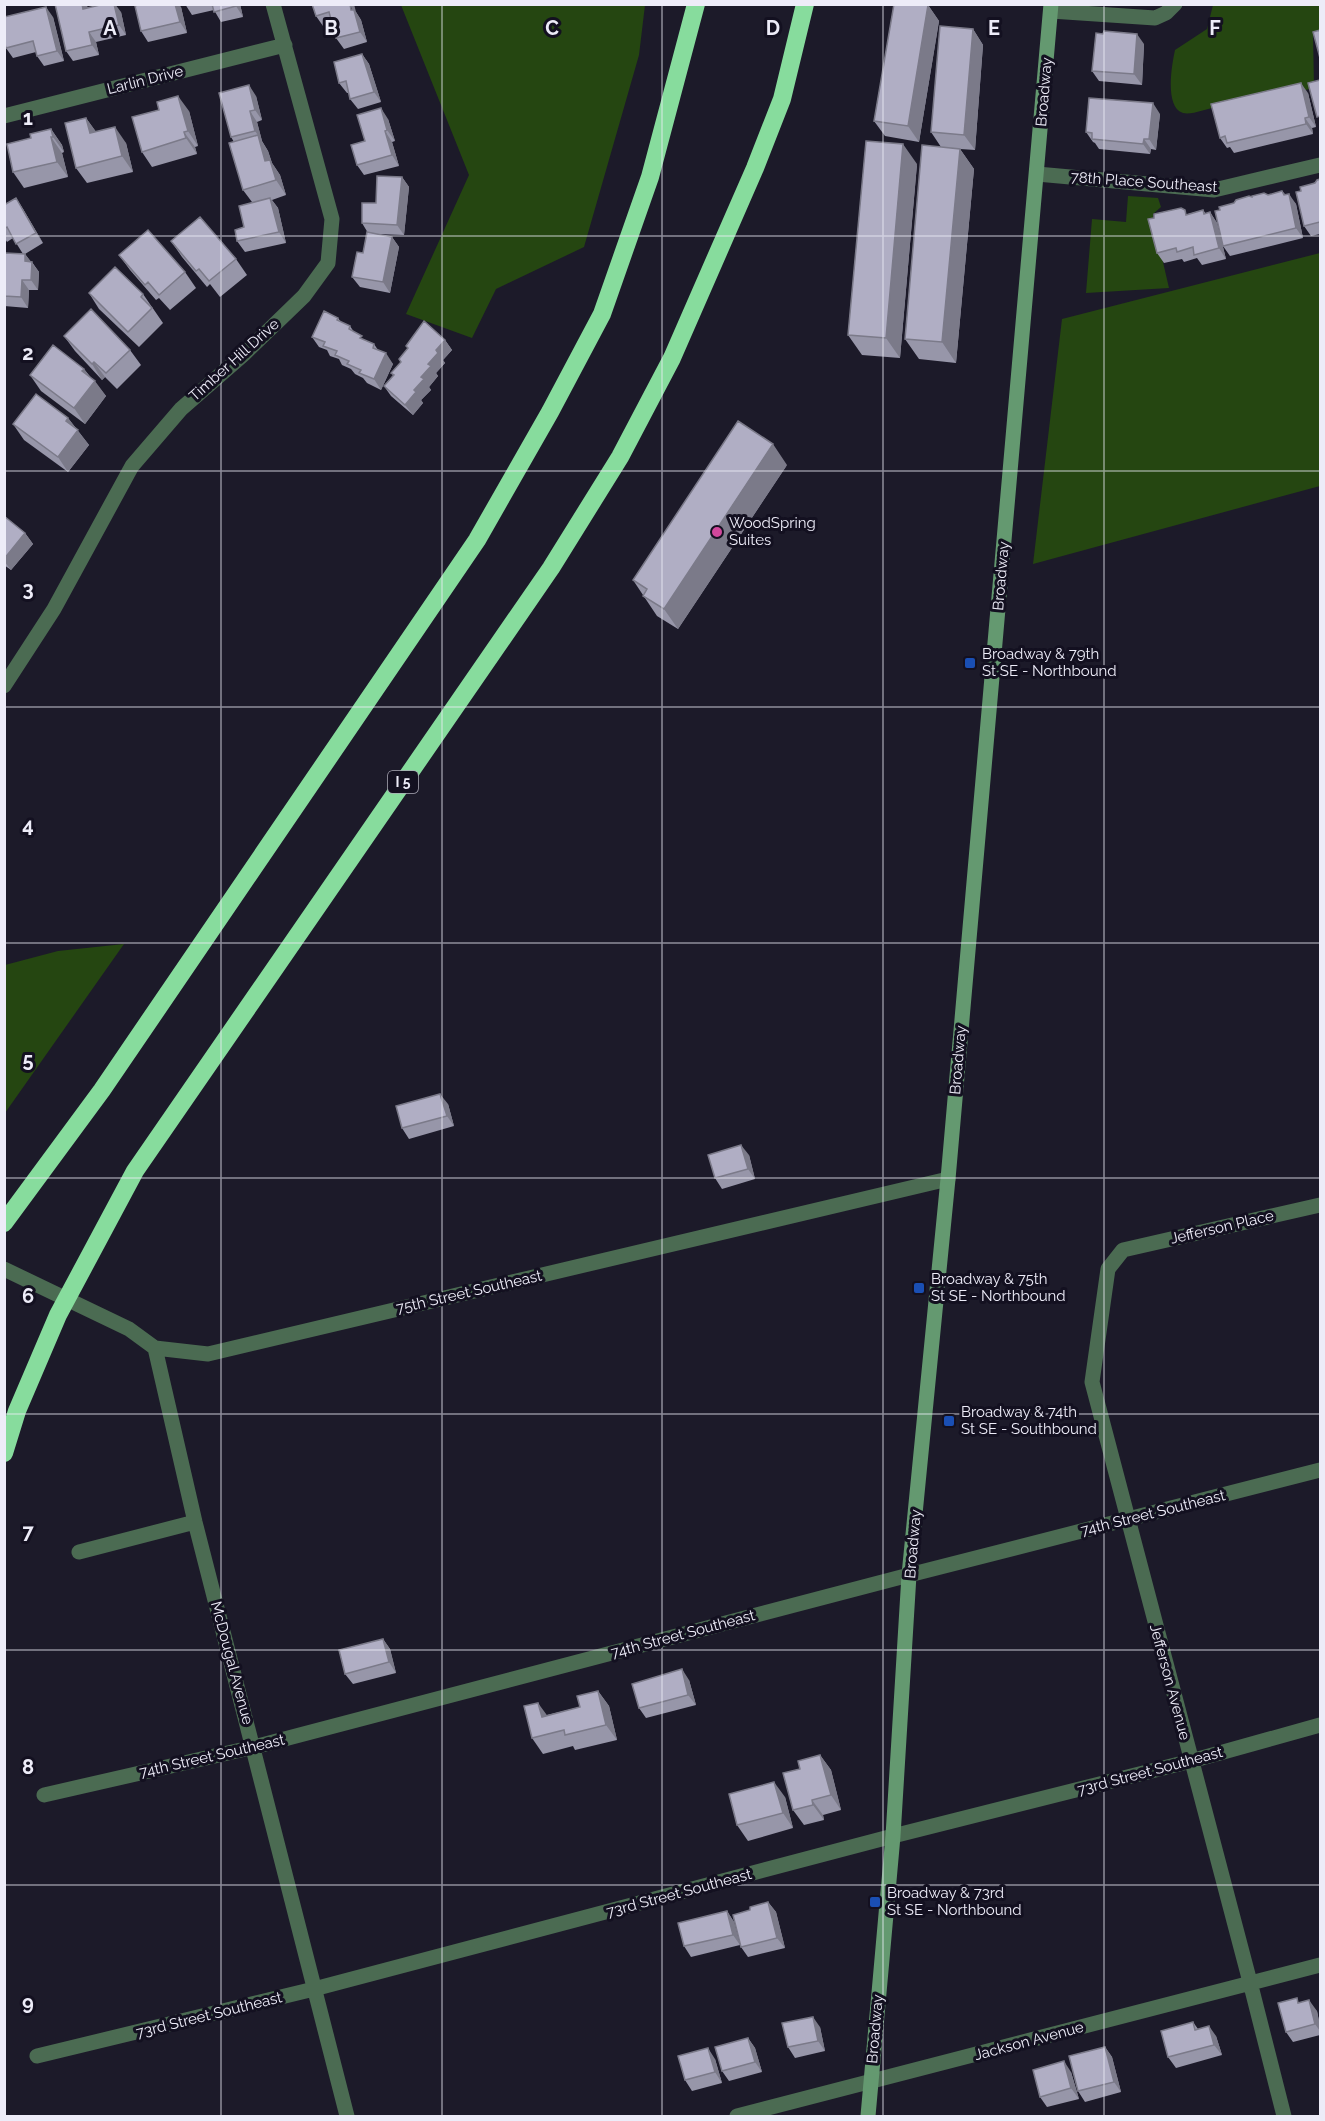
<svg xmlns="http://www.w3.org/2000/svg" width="1325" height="2121" font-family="Raleway,sans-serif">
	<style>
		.green { fill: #254611 }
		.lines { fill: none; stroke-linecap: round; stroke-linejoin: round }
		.street { stroke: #4b6b52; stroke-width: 15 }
		.secondary { stroke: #649970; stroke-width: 15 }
		.highway { stroke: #87dc9d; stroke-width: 18 }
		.wall { fill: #9796a9 }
		.shaded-wall { fill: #7b7a89 }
		.building { fill: #b0aec4; stroke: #7b7a89; stroke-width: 1.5 }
		.grid { fill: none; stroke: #edecf8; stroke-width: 1.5; stroke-opacity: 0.55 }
		.hotel-dot { fill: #d1479c; stroke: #131020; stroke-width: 2 }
		.transit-dot { fill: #1a4fb4; stroke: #131020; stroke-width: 2 }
		.labels { text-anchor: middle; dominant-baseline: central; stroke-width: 6; stroke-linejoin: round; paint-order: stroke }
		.shield { fill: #131020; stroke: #acaab7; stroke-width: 1.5 }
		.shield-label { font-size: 14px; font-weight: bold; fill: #edecf8 }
		.street-label { font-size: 15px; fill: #edecf8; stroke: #131020 }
		.poi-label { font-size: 15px; fill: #edecf8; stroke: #131020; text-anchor: start }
		.grid-label { font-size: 20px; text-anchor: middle; font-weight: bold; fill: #edecf8; stroke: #131020; stroke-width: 6; stroke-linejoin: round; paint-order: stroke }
	</style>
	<rect width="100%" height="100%" fill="#1c1a29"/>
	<path class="green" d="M401 5H645L639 55 584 247 496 289 472 338 406 314 469 175Z
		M1213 5H1320V32L1313 34 1314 88 1217 110 1216 107C1206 109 1192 115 1183 113 1164 107 1172 64 1175 50L1207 29Z
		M1128 196 1158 198 1161 207 1153 214V219L1169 288 1086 293 1092 219 1126 222Z
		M1320 253V486L1033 564 1062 319Z
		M124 944 5 1113V965L58 951Z"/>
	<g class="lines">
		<path class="street" d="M1051 11 1155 18 1166 13 1175 4
			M4 116 285 45
			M1037 174 1214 190 1320 165
			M4 686 54 609 132 466 181 409 244 354 304 296 328 263 332 219 273 4
			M4 1269 129 1329 155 1348 208 1354 948 1179
			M155 1348 195 1522 347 2116
			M79 1552 195 1522
			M44 1795 254 1747 909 1575 1320 1470
			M37 2056 314 1989 893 1836 1191 1761 1320 1725
			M737 2116 1320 1965
			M1284 2116 1250 1982 1092 1382 1108 1269 1123 1250 1320 1205"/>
		<path class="secondary" d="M868 2116 893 1836 909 1575 948 1179 1051 4"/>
		<path class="highway" d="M4 1223 102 1090 477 540 550 412 602 314 650 177 696 4
			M4 1453 17 1411 58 1315 135 1171 551 568 620 457 672 358 755 168 782 99 805 4"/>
	</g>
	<path class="wall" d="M185 4H240L243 17 221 22 214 10 192 15Z
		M312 4 356 12 361 20 367 42 344 49 336 38 332 23 323 26 316 16Z
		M928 5 939 21 919 142 885 136 874 121Z
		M87 6 88 8 121 12 126 35 96 42 99 55 73 61 66 51Z
		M181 7 187 33 148 42 141 31Z
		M53 17 64 61 44 66 37 56 36 52 13 58 6 48Z
		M973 29 983 45 975 150 960 149 974 169 956 363 919 359 905 339 941 147 931 132Z
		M1144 44 1142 85 1099 81 1092 71Z
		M362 54 369 64 381 102 358 109 350 99 349 93H347L339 83Z
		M1308 93 1316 127 1312 128 1313 134 1234 153 1230 147 1227 148 1220 138Z
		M256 96 262 120 257 122 262 141 268 151 272 163 280 175 286 195 272 200 278 208 286 243 245 252 237 241 244 227 252 202 243 190 234 142 231 137Z
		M189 111 198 146 195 147 197 154 152 167 142 152Z
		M1160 114 1156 150 1151 149 1150 154 1099 149 1095 143 1093 142 1086 132Z
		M86 118 96 132 126 143 133 172 87 183 76 168Z
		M388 119 395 141 392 142 399 166 364 175 357 165 365 141Z
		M51 129 62 145 64 152 62 153 68 177 24 188 13 172 31 138Z
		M917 164 900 358 862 355 848 335Z
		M402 177 409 187 404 235 375 234 392 237 399 247 390 293 360 287 352 277 363 253 368 233 362 223 376 203Z
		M1320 179V234L1311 236 1304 226 1301 191Z
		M1282 191 1285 194 1296 204 1303 238 1230 256 1223 246 1268 195Z
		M16 198 23 209 43 243 25 254 31 262H32L39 272 38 290H29L28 308 4 306 5 253 23 254 13 238 7 242 4 237V205Z
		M1203 210 1206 214 1210 212 1217 223 1226 259 1202 265 1197 258 1184 262 1182 259 1164 263 1157 253 1154 218 1188 214Z
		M171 241 236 259 247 275 220 297 210 284 207 287 182 257Z
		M119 255 185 272 196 288 170 310 159 298 156 300 130 270Z
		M89 293 143 294 163 323 139 347 99 309Z
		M338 318 341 322 350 326 354 332 365 341 374 344 378 350 393 364 381 390 367 383 363 378 355 374 351 369 342 365 339 359 330 356 327 350 319 347 312 337Z
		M64 336 130 350 141 365 117 389 105 377 102 380 75 351Z
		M445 340 452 350 443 360 445 363 436 373 438 376 429 387 431 390 421 400 423 403 413 415 391 396 384 386 393 375 391 373 401 362 399 359 408 349 406 346Z
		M84 369 106 396 85 424 41 391 30 375Z
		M68 418 89 445 68 472 24 440 13 424Z
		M787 465 678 629 657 616 633 580Z
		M4 516 25 533 33 544 11 570 4 565Z
		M448 1104 454 1126 409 1139 402 1128Z
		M749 1155 755 1179 722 1189 715 1178Z
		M383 1639 390 1649 396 1673 353 1684 345 1674Z
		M689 1680 696 1705 646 1718 639 1708Z
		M598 1691 609 1706 617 1740 575 1750 573 1746 543 1754 532 1738 547 1715 580 1707Z
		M820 1755 831 1770 841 1810 823 1815 824 1820 804 1825 793 1810 800 1769Z
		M785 1797 793 1828 748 1841 737 1825Z
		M768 1902 776 1912 785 1948 748 1957 741 1947 750 1910Z
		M727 1911 734 1922 740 1945 691 1957 684 1946Z
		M1300 2003 1317 2011 1320 2026V2035L1293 2042 1286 2032Z
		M1193 2022 1198 2029 1216 2036 1222 2055 1176 2068 1168 2057Z
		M820 2027 825 2051 795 2058 788 2047Z
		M748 2038 755 2048 762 2072 729 2081 722 2071Z
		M1105 2047 1112 2057 1121 2092 1085 2102 1078 2091Z
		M715 2059 722 2083 692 2091 685 2080Z
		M1071 2072 1079 2099 1047 2107 1040 2097Z"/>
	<path class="shaded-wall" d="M82 4H87V6L91 20 83 9Z
		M114 4H115L121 12 126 35 119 25Z
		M175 4H179L181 7 187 33 180 22Z
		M235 4H240L243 17 236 6Z
		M350 4H354L356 12 361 20 367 42 360 32Z
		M928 5 939 21 919 142 908 126Z
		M46 7 53 17 64 61 57 51Z
		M973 29 983 45 975 150 964 135Z
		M89 32 96 42 99 55 92 45Z
		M1137 34 1144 44 1142 85 1134 74Z
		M362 54 369 64 381 102 374 92Z
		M1301 83 1308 93 1316 127 1309 117Z
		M249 85 256 96 262 120 255 110Z
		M178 96 189 111 198 146 188 131Z
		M1153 103 1160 114 1156 150 1149 139Z
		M381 108 388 119 395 141 387 130Z
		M250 111 257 122 262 141 255 131Z
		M86 118 97 133H90Z
		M1305 118 1312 128 1313 134 1306 124Z
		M115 127 126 143 133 172 122 156Z
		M51 129 62 145 64 152 53 137Z
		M385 131 392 142 399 166 392 155Z
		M184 132 195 147 197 154 186 138Z
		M258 135 268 151 272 163 280 175 286 195 276 180 265 161Z
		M51 137 62 153 68 177 57 162Z
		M1144 139 1151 149 1150 154 1143 144Z
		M903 144 917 164 900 358 886 338Z
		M960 149 974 169 956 363 942 342Z
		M402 177 409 187 404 235 397 225Z
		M1289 194 1296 204 1303 238 1296 228Z
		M16 198 23 209 43 243 36 233Z
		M270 198 278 208 286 243 279 232Z
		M1210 212 1217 223 1226 259 1219 248Z
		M392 237 399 247 390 293 383 282Z
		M25 254 39 272 38 290 31 280 25 261Z
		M22 280 29 290 28 308 21 297Z
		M445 340 452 350 443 360 445 363 436 373 438 376 429 387 431 390 421 400 423 403 413 415 405 405 436 350Z
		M386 353 393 364 381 390 374 379Z
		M94 362 105 377 102 380 92 364Z
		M84 369 94 382 95 381 106 396 85 424 74 408 82 371Z
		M68 418 89 445 68 472 58 457 66 421Z
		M773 444 787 465 678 629 664 609Z
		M25 533 33 544 11 570 4 561V559Z
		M440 1094 448 1104 454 1126 447 1116Z
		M741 1145 749 1155 755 1179 748 1169Z
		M383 1639 390 1649 396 1673 389 1662Z
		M682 1669 689 1680 696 1705 688 1695Z
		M598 1691 609 1706 617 1740 606 1725Z
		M538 1703 549 1718 542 1717Z
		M820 1755 831 1770 841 1810 831 1795Z
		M774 1782 785 1797 793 1828 783 1813Z
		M812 1800 823 1815 824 1820 813 1805Z
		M768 1902 776 1912 785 1948 777 1938Z
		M727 1911 734 1922 740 1945 733 1935Z
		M1309 2000 1317 2011 1320 2026V2031L1315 2024Z
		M813 2017 820 2027 825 2051 818 2041Z
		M1209 2026 1216 2036 1222 2055 1214 2045Z
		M748 2038 755 2048 762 2072 755 2062Z
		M1105 2047 1112 2057 1121 2092 1114 2082Z
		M708 2048 715 2059 722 2083 715 2072Z
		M1064 2061 1071 2072 1079 2099 1071 2088Z"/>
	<path class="building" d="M55 4H82L83 9 104 4H114L119 25 89 32 92 45 66 51Z
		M141 4H175L180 22 141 31 135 6Z
		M212 4H235L236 6 214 12Z
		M312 4H350L351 10H354L360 32 336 38 329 12 316 16Z
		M894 4H923L928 5 908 126 874 121Z
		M46 7 57 51 37 56 33 41 6 48 4 41V17Z
		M940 26 973 29 964 135 931 132Z
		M1320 30V58L1313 32Z
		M1104 31 1137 34 1134 74 1092 71 1096 33 1103 34Z
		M362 54 374 92 350 99 346 81 339 83 334 62Z
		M1320 80V116L1317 117 1308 83Z
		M1301 83 1309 117 1305 118 1306 124 1227 143 1225 136 1220 138 1211 104Z
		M249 85 255 110 250 111 255 131 231 137 219 93Z
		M178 96 188 131 184 132 186 138 142 152 132 117 159 110 157 102Z
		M1089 98 1153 103 1149 139H1144L1143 144 1092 139V133L1086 132Z
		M381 108 387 130 385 131 392 155 357 165 351 145 365 141 357 115Z
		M86 118 90 133 115 127 122 156 76 168 65 123Z
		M51 129 53 137H51L57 162 13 172 7 144 31 138 30 134Z
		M258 135 265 161 270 160 276 180 243 190 229 143Z
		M866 141 903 144 886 338 848 335Z
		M922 145 960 149 942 342 905 339Z
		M377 176 402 177 397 225 362 223V203H376Z
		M1320 179V222L1304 226 1296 192 1301 191 1300 187 1315 183 1317 180Z
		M1282 191 1284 195 1289 194 1296 228 1223 246 1215 211 1220 210 1219 207 1234 203 1236 200 1249 196 1252 197V196L1264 193 1268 195Z
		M16 198 36 233 16 244 7 227 4 229V205Z
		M270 198 279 232 237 241 235 230 244 227 239 206Z
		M1181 208 1185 210 1186 215 1203 210 1204 214 1210 212 1219 248 1194 255 1193 247 1177 252 1176 248 1157 253 1148 219 1154 218V214Z
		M200 217 236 259 209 281 199 269 196 271 171 241Z
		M148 230 185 272 159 295 148 282 145 285 119 255Z
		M367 232 392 237 383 282 352 277 357 252 363 253Z
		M5 253 25 254V261L32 262 31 280H22L21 297 4 296Z
		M115 267 143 294 141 297 152 308 128 332 89 293Z
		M91 309 130 350 106 373 94 362 92 364 64 336Z
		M324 311 338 318 337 320 350 326 349 329 362 336 360 338 374 344 373 348 386 353 374 379 359 373 361 370 347 364 349 361 335 355 337 351 323 346 325 342 312 337Z
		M424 321 445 340 436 350 438 353 428 364 431 366 421 377 424 379 414 390 416 392 405 405 384 386 394 375 391 373 401 362 399 359 408 348 406 346Z
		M53 345 84 369 82 371 95 381 74 408 30 375Z
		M36 394 68 418 66 421 78 430 58 457 13 424Z
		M738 421 773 444 664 609 643 596 647 589 633 580Z
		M4 516 25 533 4 559Z
		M440 1094 447 1116 402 1128 396 1106Z
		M741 1145 748 1169 715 1178 708 1155Z
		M383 1639 389 1662 345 1674 339 1650Z
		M682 1669 688 1695 639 1708 632 1684Z
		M598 1691 606 1725 565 1735 564 1730 532 1738 524 1706 538 1703 542 1717 580 1707 577 1696Z
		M820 1755 831 1795 812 1800 813 1805 793 1810 783 1773 800 1769 798 1761Z
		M774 1782 783 1813 737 1825 729 1794Z
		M768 1902 777 1938 741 1947 733 1915 750 1910V1907Z
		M727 1911 733 1935 684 1946 678 1923Z
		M1297 1998 1298 2003 1309 2000 1315 2024 1286 2032 1278 2003Z
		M813 2017 818 2041 788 2047 782 2023Z
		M1193 2022 1195 2030 1209 2026 1214 2045 1168 2057 1161 2031Z
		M748 2038 755 2062 722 2071 715 2047Z
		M1105 2047 1114 2082 1078 2091 1069 2056Z
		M708 2048 715 2072 685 2080 678 2056Z
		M1064 2061 1071 2088 1040 2097 1033 2070Z"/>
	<path class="grid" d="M221 4V2116M442 4V2116M662 4V2116M883 4V2116M1104 4V2116M4 236H1320M4 471H1320M4 707H1320M4 943H1320M4 1178H1320M4 1414H1320M4 1650H1320M4 1885H1320"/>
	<circle class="hotel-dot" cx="717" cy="532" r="6"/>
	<g class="transit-dot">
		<rect x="964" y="657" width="12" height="12" rx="3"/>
		<rect x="913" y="1282" width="12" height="12" rx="3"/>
		<rect x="943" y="1415" width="12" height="12" rx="3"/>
		<rect x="869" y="1896" width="12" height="12" rx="3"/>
	</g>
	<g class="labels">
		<rect class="shield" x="388" y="771" width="30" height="22" rx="4.5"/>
		<g class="shield-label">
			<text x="403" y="782">I 5</text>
		</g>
		<g class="street-label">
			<text transform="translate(145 80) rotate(-14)">Larlin Drive</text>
			<text transform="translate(1044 92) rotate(-85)">Broadway</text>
			<text transform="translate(1144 182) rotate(4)">78th Place Southeast</text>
			<text transform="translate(234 360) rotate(-42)">Timber Hill Drive</text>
			<text transform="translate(1001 576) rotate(-85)">Broadway</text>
			<text transform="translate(958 1060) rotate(-85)">Broadway</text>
			<text transform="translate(1222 1227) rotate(-13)">Jefferson Place</text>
			<text transform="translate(469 1292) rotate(-13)">75th Street Southeast</text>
			<text transform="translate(1153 1513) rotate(-14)">74th Street Southeast</text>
			<text transform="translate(913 1544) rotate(-85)">Broadway</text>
			<text transform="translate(683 1634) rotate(-15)">74th Street Southeast</text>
			<text transform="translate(232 1663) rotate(75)">McDougal Avenue</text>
			<text transform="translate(1170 1682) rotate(75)">Jefferson Avenue</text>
			<text transform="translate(212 1756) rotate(-13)">74th Street Southeast</text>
			<text transform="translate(1150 1771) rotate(-15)">73rd Street Southeast</text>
			<text transform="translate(679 1893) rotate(-15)">73rd Street Southeast</text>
			<text transform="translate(209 2015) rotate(-14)">73rd Street Southeast</text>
			<text transform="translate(875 2029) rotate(-85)">Broadway</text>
			<text transform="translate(1029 2041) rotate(-15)">Jackson Avenue</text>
		</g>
		<g class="poi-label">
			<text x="729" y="523">WoodSpring<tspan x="729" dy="17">Suites</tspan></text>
			<text x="982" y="654">Broadway &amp; 79th<tspan x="982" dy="17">St SE - Northbound</tspan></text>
			<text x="931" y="1279">Broadway &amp; 75th<tspan x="931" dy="17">St SE - Northbound</tspan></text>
			<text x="961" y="1412">Broadway &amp; 74th<tspan x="961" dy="17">St SE - Southbound</tspan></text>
			<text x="887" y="1893">Broadway &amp; 73rd<tspan x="887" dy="17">St SE - Northbound</tspan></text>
		</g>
	</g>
	<g class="grid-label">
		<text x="110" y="35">A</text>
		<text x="331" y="35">B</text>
		<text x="552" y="35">C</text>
		<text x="773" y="35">D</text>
		<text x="994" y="35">E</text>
		<text x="1215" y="35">F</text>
		<text x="28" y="125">1</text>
		<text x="28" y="360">2</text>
		<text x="28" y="596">3</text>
		<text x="28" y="832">4</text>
		<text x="28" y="1067">5</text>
		<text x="28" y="1303">6</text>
		<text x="28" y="1539">7</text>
		<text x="28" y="1774">8</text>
		<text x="28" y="2010">9</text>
	</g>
	<rect width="1325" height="2121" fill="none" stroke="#edecf8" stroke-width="12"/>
</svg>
